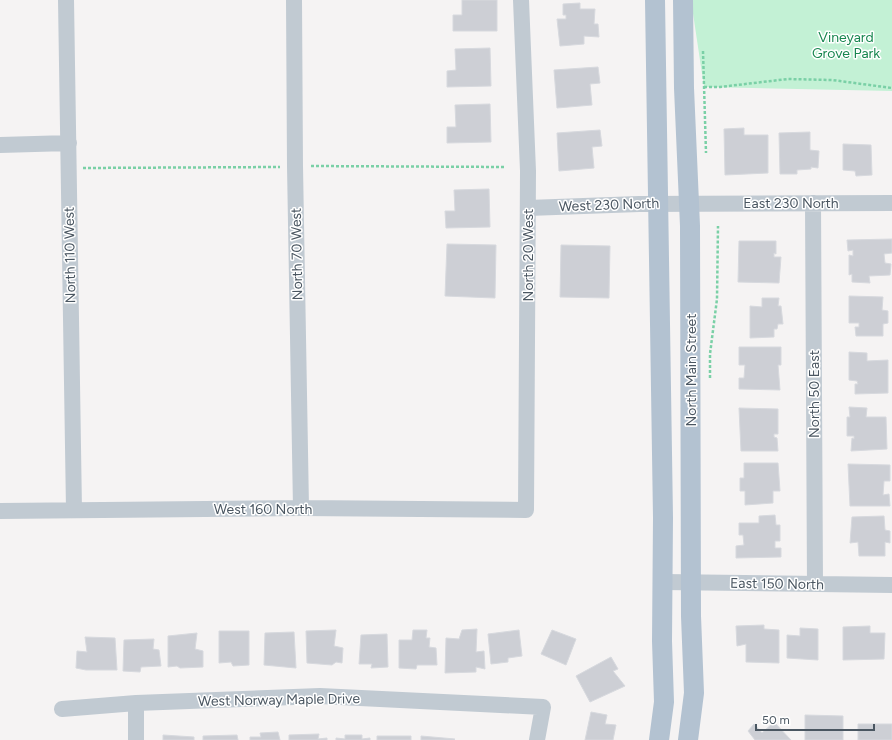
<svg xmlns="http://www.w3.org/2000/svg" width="892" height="740" font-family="Figtree,sans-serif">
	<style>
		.green { fill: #c3f1d5 }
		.building { fill: #cdcfd5; stroke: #d7d9de }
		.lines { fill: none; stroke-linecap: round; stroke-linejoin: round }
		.path { stroke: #7ad0a6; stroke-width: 2.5; stroke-dasharray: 3 2; stroke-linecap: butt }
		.minor { stroke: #c1cad2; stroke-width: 16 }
		.major { stroke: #b3c2d1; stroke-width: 20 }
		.labels { text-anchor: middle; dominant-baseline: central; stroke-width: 3; stroke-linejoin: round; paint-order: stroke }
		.park-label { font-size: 14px; fill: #17864f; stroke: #fff }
		.street-label { font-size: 14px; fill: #4a5661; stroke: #fff }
	</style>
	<rect width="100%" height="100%" fill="#f5f3f3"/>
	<path class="green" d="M691 0H892V91L704 87Z"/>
	<path class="building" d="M462 0H497V31H453V15H462Z
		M580 3V9H595L594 24H598L599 37 584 36V44L560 46 557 19H566V15H563V4Z
		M490 48 491 86 447 87V71L456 70 455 49Z
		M598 67 600 83 590 84 592 105 557 108 554 70Z
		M490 104 491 142 447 143V127H456L455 105Z
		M744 128V135H768V173L725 175 724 129Z
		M600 130 602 146 592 147 594 168 559 171 557 133Z
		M810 132V150L819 151 818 168 811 167V169L797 170V174H780L779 133Z
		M843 144 871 145 872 175 856 176 855 171 843 170Z
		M489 189 490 227 446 228 445 211H455L454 190Z
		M892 239V253L884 254 885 263 891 264 890 275 869 276 870 283 852 282V274L849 275V255L853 256V250L848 251 847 240Z
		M739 241H776V254L774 253V257H781L779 283 738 282Z
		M447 244 496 245 495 298 445 296Z
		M561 245 610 246 609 298 560 297Z
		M849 296 883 297 882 310 888 311V323L883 324V336H856L855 327H859V323H849Z
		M762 298H779L778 306H781L783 324H778L777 329H774V337L750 338V306L762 307Z
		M739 347H781V365H778L780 390 739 389V378H744L745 365H739Z
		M849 352 867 353V361L888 360V393L855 394V384H858L857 381 849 380Z
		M849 407 867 408 866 417H886L887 449 851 451 852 438 854 439V436H847V417H850Z
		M739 408 778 409V434H774V437L777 438 778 451H741Z
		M744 463H778L780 491H773V503L745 505V491H740V478H744Z
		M848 464 890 465V481H884L883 495 889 494 890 506H850Z
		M775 515 776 525H780V541H775V548H781V557L736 558V546L744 545 743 535H739V523H759V516Z
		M884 516 885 530 890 531V543L885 542V556H859L858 542 850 543 852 517Z
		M764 625V629L779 630V663L746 662V644L737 646 736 626Z
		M870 626V633H885L884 659 843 660V627Z
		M800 628 818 629V660L787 658V635L800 636Z
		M477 629 476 652 484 651 485 669 476 667V672L445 673 446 638 459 639 462 630Z
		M336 630 334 646 343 648 342 663 336 662 332 665 307 663 306 631Z
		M413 630H427L426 638H430L429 647 436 648 437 665H417L416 669 399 668V640H412Z
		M519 630 522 656 508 658V662L491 664 488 634Z
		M552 630 576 639 566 665 541 654Z
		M219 631H249V665L233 666 231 662 219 663Z
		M294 632 296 668 264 665 265 633Z
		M197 633 195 649 203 651V667L180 668 177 666 168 667V636Z
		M387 634 388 667 371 668 372 664H359L361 635Z
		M85 637 115 638 117 670H86L76 668 77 651 87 652Z
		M154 639 153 649 159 650 161 666 141 667 140 672 123 671 124 640Z
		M611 657 618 669 613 671 625 686 590 702 576 676Z
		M591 712 607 715 605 724 616 725 613 740H585Z
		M805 715 843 716V740H805Z
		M774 722 791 740H755L748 731 754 724 762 733Z
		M858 724H892V740H858Z
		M278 732 280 740H250V737H261L260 733Z
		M319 734 318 739 327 738V740H289V735Z
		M163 735 194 737V740H163Z
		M237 735 238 740H203V736Z
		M345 735H362V739L370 738V740H336V738L345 739Z
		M377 736H411V740H377Z
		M421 736 455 739 454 740H421Z"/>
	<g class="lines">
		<path class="path" d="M703 51 706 153
			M704 87H720L788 79 832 80 892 88
			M311 166 506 167
			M83 168 280 167
			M710 378V354L717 299 718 226"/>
		<path class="minor" d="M66 0 74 510
			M294 0 295 166 301 508
			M0 145 69 143
			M813 203 815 584
			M528 208 639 204 892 203
			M0 511 301 508 526 510 528 171 521 0
			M663 582 892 585
			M62 709 136 703 320 696 543 707 537 740
			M136 740V703"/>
		<path class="major" d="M655 0 663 518 662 641 664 702 659 740
			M683 0 684 88 690 226 691 616 694 693 688 740"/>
	</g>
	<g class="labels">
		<g class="park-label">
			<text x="846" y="37">Vineyard<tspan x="846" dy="16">Grove Park</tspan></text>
		</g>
		<g class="street-label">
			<text x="791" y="203">East 230 North</text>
			<text transform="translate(609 205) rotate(-2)">West 230 North</text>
			<text transform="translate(297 254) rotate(-91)">North 70 West</text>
			<text transform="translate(70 255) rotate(-91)">North 110 West</text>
			<text transform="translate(528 255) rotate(-90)">North 20 West</text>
			<text transform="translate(691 370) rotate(-90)">North Main Street</text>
			<text transform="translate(814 394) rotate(-90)">North 50 East</text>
			<text x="263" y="509">West 160 North</text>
			<text transform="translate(777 584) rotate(1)">East 150 North</text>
			<text transform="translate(279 700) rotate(-1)">West Norway Maple Drive</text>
		</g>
	</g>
	<path d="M756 724v6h118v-6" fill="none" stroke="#4a5661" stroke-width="2"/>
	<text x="762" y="724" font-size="12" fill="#4a5661" stroke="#ffffff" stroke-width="3" paint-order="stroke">50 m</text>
</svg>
